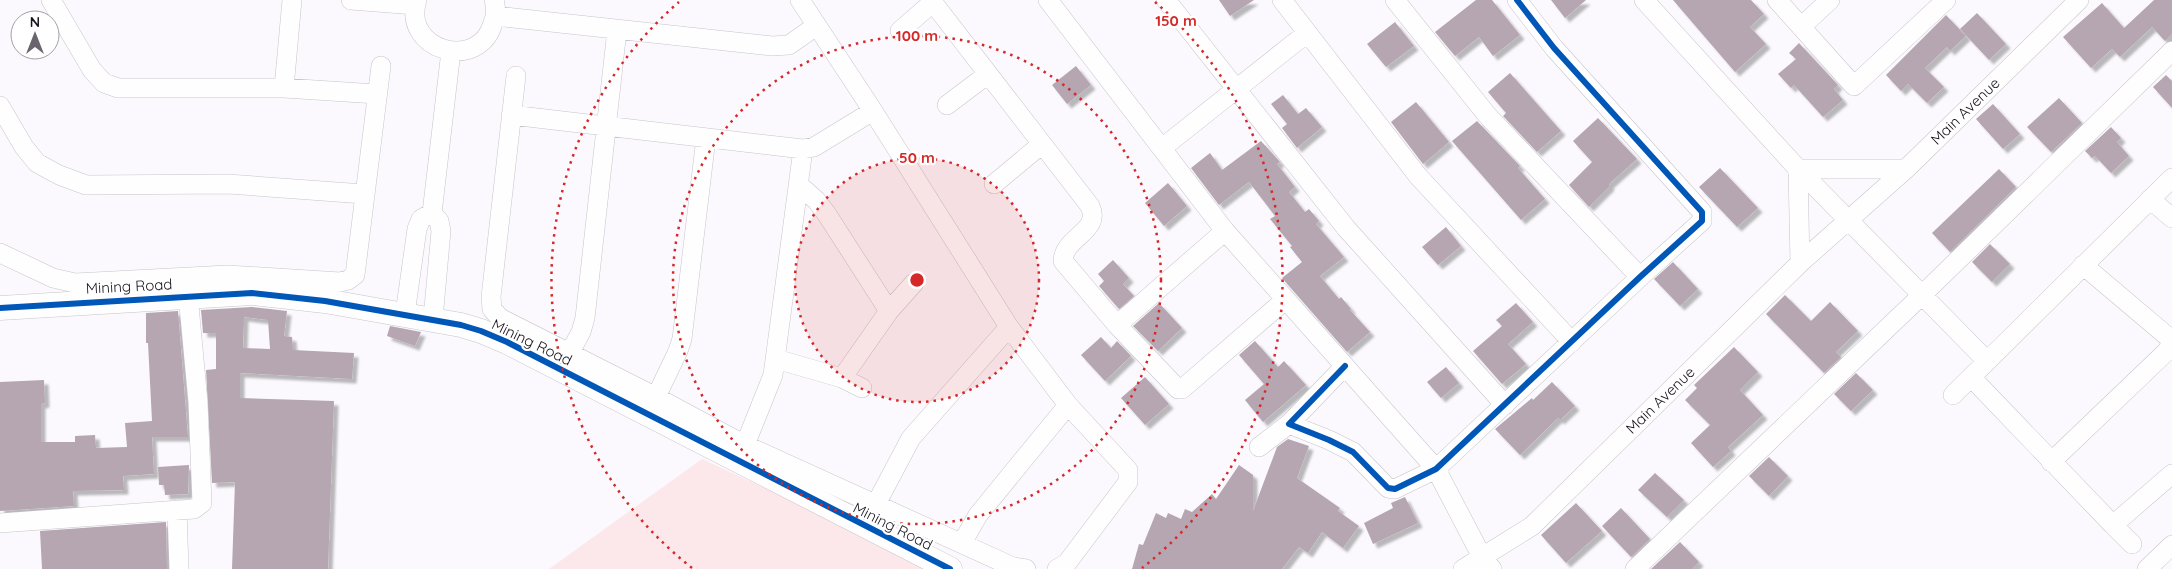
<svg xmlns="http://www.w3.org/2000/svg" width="2172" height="569" font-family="Quicksand,sans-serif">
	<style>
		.green { fill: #fce7ea }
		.building { fill: #b5a6b1; fill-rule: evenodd; filter: url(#shadow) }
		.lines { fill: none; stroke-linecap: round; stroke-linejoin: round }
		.minor-casing { stroke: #c8c4cb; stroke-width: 20 }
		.tertiary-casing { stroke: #c8c4cb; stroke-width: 25 }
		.minor { stroke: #fefeff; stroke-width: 19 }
		.tertiary { stroke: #fefeff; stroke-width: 24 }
		.cycleway-casing { stroke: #fff; stroke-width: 9 }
		.cycleway { stroke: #0057b8; stroke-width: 6 }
		.ring { fill: none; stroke: #d62828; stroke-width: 2.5; stroke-dasharray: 2.5 5 }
		.labels { text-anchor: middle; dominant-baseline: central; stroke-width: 4.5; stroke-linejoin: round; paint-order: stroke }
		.street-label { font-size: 15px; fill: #1a141f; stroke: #fff }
		.centre { fill: #d62828; stroke: #fff; stroke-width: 2.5 }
		.ring-label { font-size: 15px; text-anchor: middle; font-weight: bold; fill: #d62828; stroke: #fff; stroke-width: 4.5; stroke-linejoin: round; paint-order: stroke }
	</style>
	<defs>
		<filter id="shadow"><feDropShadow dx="4.5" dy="4.5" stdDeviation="1" flood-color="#0004"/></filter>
	</defs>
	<rect width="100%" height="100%" fill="#fbf9fd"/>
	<path class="green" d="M702 459 940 569H549Z"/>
	<path class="building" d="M1219 0H1254L1230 16Z
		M1476 0H1492L1520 35 1493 56 1479 37 1455 56 1435 32Z
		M1551 0H1586L1565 18Z
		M1673 0H1751L1764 14 1750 27 1766 44 1735 72Z
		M2154 0H2172V34L2165 41 2152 27 2120 57 2112 49 2091 68 2063 37 2102 3 2124 28Z
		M1977 13 2006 44 1989 60 1960 29Z
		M1946 15 1966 36 1950 51 1947 47 1925 68 1944 87 1927 103 1908 84 1901 91 1886 75Z
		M1395 22 1414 46 1386 67 1367 44Z
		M1799 43 1838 85 1834 89 1843 100 1823 117 1794 85 1791 88 1778 74 1796 59 1789 53Z
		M1076 66 1091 85 1067 104 1052 85Z
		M1510 73 1561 131 1537 152 1503 116 1506 113 1488 92Z
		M2166 75 2172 81V108L2153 87Z
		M1283 95 1298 114 1306 108 1322 127 1297 148 1282 128 1287 124 1271 104Z
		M2059 98 2082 123 2051 152 2027 127Z
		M1416 102 1449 142 1423 164 1391 122Z
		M1993 104 2020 134 2003 149 1976 119Z
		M1598 118 1637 159 1609 184 1610 186 1589 207 1569 185 1592 162 1573 141Z
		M1477 121 1520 166 1518 168 1545 199 1521 220 1452 141Z
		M2111 127 2121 138 2117 142 2129 156 2111 173 2095 156 2092 158 2085 151Z
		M1261 141 1280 162 1277 164 1295 187 1289 192 1305 212 1309 209 1319 221 1316 224 1344 257 1320 276 1339 299 1341 297 1351 309 1350 310 1370 332 1347 352 1282 278 1302 262 1290 247 1292 246 1270 219 1275 216 1249 182 1219 205 1191 168 1210 153 1222 170Z
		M1720 168 1758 208 1737 227 1699 187Z
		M1999 169 2016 187 1950 252 1932 233Z
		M1168 183 1187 206 1164 226 1145 203Z
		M1446 227 1461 246 1438 265 1422 247Z
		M1990 244 2010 264 1992 282 1972 262Z
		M1113 260 1129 278 1123 284 1134 296 1119 309 1099 286 1104 281 1098 274Z
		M1673 262 1698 289 1680 306 1654 279Z
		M1785 295 1811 321 1830 302 1858 331 1836 352 1841 357 1824 373 1766 314Z
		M1159 303 1182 328 1158 351 1133 326Z
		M1516 303 1533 322 1508 344 1526 364 1502 384 1473 351 1502 326 1496 320Z
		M252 307 287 311 284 336 292 337 293 350 354 353 352 379 240 373V398L334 401 328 569H232L235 482 212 483 206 370 216 369V333H203L201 310ZM244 317 268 320 270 349 243 348Z
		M178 311 188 437H152L154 474 123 476 124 490 73 491 74 506 0 511V382L44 380 45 403 41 404V442H75V436L95 435 96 448 127 447 125 423 152 421 148 343H146V313Z
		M390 326 421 332 415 346 387 336Z
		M1101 337 1111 348 1117 341 1131 356 1105 381 1081 355Z
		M1255 341 1278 367 1284 361 1306 385 1263 422 1245 400 1264 384 1239 355Z
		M1734 347 1758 372 1740 390 1763 415 1728 447 1731 451 1713 467 1691 443 1710 425 1685 400 1697 388 1694 385Z
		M1446 367 1459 383 1441 398 1427 382Z
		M1856 373 1873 390 1851 411 1834 394Z
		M1145 377 1169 404 1145 425 1121 398Z
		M1552 382 1575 406 1560 420 1558 418 1520 455 1495 429 1532 398 1533 400Z
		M1288 439 1309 446 1297 478 1340 508 1338 511 1359 526 1343 548 1322 532 1308 553 1299 547 1282 569H1132L1139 544 1143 545 1156 513 1166 518 1168 513 1181 519 1185 509 1192 512 1212 494 1216 499 1239 465 1253 475V511L1277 447Z
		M1769 457 1788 476 1769 496 1749 476Z
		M189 465 188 494 165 495 164 485H159L158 467Z
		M1655 473 1684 500 1667 517 1638 490Z
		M1405 497 1418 523 1373 544 1364 523 1393 508 1391 503Z
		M1576 503 1602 531 1566 563 1541 535Z
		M1621 508 1650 539 1631 557 1602 526Z
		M166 522 167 569H42L40 531Z
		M1680 542 1699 562 1692 569H1651Z"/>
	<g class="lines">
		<g class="minor-casing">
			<path id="minor" d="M51 0 92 70 104 83 118 88H284L377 94
				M351 0 415 5
				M417 0C401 50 479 73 493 23 496 16 496 7 494 0
				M800 0 873 111 1009 327 1068 405 1128 470V482L1067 563 1057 569
				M931 0 1090 206C1102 232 1064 236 1063 261L1117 325
				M1048 0 1225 231 1436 469 1482 557 1492 569
				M1166 0 1346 228 1505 405
				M1282 0 1418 176 1572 342
				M1395 0 1487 115 1640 277
				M1644 0 1798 169 1987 361
				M1777 0 1854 86 1946 0
				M495 16 772 46 789 45 816 26
				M1801 27 1830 0
				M900 31 933 2
				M516 76 491 297 492 309 500 318 656 397 745 445 1013 567 1026 569
				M284 88 292 0
				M947 105 988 74
				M0 106 24 147 37 163 59 175 86 185 228 184 364 194
				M511 115 803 149 814 147 873 111
				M1162 148 1307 33
				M994 184 1042 144
				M799 185 816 200 826 213 889 311
				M2150 199 2172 218
				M1225 231 1117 325 1178 389H1182L1285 300
				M0 253 53 278 75 283 228 275 340 282 348 280 355 275 381 66
				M1800 263 1798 169H1906
				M405 314 417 229 421 219 432 213
				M433 319 441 231 439 221 432 213 451 51
				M570 352 581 332 585 318 617 30
				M776 359 842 378 862 388
				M1345 366 1289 424 1329 440 1353 452 1388 488 1395 489 1436 469 1640 277 1702 221V212L1554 48 1517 0
				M1971 377 2113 525 2172 474
				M842 378 889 311 914 283
				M1953 395 2172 178
				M656 397 678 351 682 339 706 138
				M745 445 773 375 803 149
				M1259 447 1289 424
				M2051 462 2166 352 2172 345 2167 336 2083 265
				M876 504 911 438 1009 327
				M177 510 179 569
				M0 523 194 509 202 503 198 402 188 295
				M2113 525 2132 544
				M962 543 978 515 1068 405
				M1463 569 1532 526 1800 263 1906 169 2079 0
				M1635 569 1922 295 2172 51
				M2147 569 2172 545"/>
		</g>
		<g class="tertiary-casing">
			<path id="tertiary" d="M0 308 252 293 325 301 461 325 481 331 507 342 950 569"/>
		</g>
		<use href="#minor" class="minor"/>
		<use href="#tertiary" class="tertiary"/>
		<g class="cycleway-casing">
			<path id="cycleway" d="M0 308 252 293 325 301 461 325 481 331 507 342 950 569
				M1345 366 1289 424 1329 440 1353 452 1388 488 1395 489 1436 469 1640 277 1702 221V212L1554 48 1517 0"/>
		</g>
		<use href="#cycleway" class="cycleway"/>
	</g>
	<circle cx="917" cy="280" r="122" fill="#d62828" fill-opacity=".12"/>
	<g class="ring">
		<circle cx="917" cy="280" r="122"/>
		<circle cx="917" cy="280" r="244"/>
		<path d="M692 568A366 366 0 0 1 679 2M1155 2A366 366 0 0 1 1142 568"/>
	</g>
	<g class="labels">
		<g class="street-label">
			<text transform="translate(1965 111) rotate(-44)">Main Avenue</text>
			<text transform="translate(129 286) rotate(-3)">Mining Road</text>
			<text transform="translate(532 342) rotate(26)">Mining Road</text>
			<text transform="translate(1660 400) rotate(-44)">Main Avenue</text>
			<text transform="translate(893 526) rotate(27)">Mining Road</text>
		</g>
	</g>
	<circle cx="917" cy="280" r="8" class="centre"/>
	<g class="ring-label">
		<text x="1176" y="26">150 m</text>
		<text x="917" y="41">100 m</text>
		<text x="917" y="163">50 m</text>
	</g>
	<g transform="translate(35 35)"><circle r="24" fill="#ffffff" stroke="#a3a1a5"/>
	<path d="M0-4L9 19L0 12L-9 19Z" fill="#69646d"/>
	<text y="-8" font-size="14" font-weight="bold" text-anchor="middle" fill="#1a141f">N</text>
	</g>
</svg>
